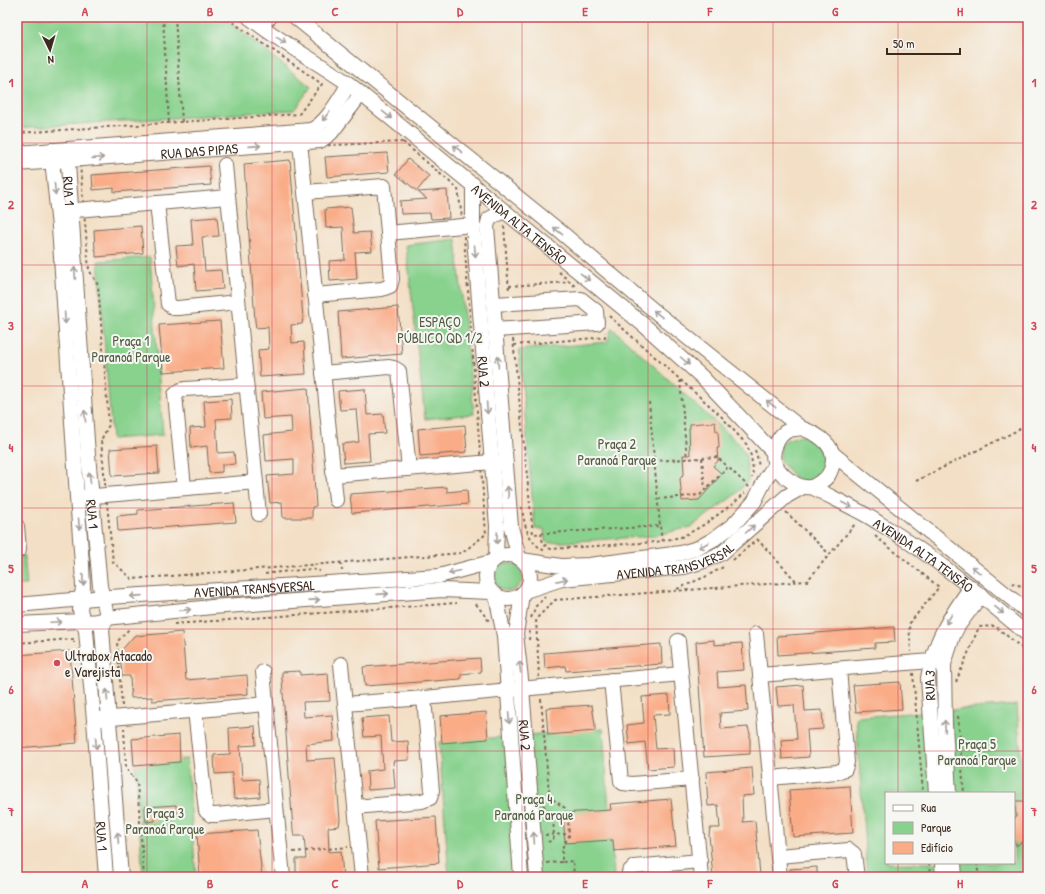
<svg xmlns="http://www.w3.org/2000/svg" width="1045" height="894" font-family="'Patrick Hand',sans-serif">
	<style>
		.green { fill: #89d28e; stroke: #627e56; fill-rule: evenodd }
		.building { fill: #faac87 }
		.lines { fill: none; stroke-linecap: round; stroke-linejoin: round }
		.minor-casing { stroke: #7b6958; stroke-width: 16 }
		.path { stroke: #7b6958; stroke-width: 2; stroke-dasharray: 3 3; stroke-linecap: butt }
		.minor { stroke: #fff; stroke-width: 14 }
		.oneway { stroke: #a79f9a }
		.grid { fill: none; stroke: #d1495b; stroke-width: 1; stroke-opacity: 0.55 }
		.poi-dot { fill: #d1495b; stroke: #f6f6f2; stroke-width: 1.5 }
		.labels { text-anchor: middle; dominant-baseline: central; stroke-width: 4; stroke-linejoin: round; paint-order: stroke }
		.street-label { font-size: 14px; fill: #3b2a1e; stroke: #f6f6f2 }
		.park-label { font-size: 14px; fill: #525c40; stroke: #f6f6f2 }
		.poi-label { font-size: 14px; fill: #3b2a1e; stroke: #f6f6f2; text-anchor: start }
		.neatline { fill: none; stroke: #d1495b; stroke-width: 1.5 }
		.grid-label { font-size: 13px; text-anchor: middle; font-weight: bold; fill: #d1495b }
	</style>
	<rect width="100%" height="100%" fill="#f6f6f2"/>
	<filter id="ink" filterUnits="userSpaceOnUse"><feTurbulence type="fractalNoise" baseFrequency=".025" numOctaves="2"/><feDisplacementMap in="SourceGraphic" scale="8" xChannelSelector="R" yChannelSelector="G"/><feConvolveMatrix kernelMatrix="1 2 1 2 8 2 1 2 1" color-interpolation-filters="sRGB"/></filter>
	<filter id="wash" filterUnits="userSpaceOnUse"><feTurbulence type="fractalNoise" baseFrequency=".012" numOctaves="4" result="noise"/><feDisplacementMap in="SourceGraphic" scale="16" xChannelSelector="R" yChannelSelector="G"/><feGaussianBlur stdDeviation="0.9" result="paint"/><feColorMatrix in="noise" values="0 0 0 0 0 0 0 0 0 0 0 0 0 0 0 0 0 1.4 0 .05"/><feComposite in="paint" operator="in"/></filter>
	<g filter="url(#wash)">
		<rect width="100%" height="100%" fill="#f3dfc5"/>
		<path class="green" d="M17 17H223L311 87 294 110 17 128Z
			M456 239 474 414 425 419 406 245Z
			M150 257 163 435 112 439 98 261Z
			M612 328 739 444 746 457 748 481 736 494 691 527 653 536 548 543 545 541 544 529H535L519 350 607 342Z
			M803 436 812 440 823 452 826 465 822 473 810 481 797 480 780 461 781 444C788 438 794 437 803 436Z
			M17 555H24L27 585H19Z
			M494 577a14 14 0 1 1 28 0a14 14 0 1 1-28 0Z
			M1017 705 1028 856V877H867L856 717ZM886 793H1014V863H886Z
			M603 729 614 877H449L439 742Z
			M187 759 196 877H143L135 763Z"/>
		<g id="blocks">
			<path class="building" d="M387 153 389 172 327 177 325 157Z
				M408 159 429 176 417 191 396 174Z
				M290 160 303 318 302 324 291 325 292 343 304 342 306 374 260 377 258 350 269 349 268 327 256 328 255 321 244 164Z
				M209 166 211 185 114 192V188L93 190 92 175Z
				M447 190 449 218 431 219 430 213 401 214 400 201 427 199 418 192Z
				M351 207 354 233 370 232 372 251 355 252 357 279 330 281 329 261 345 260 343 227 326 228 325 209Z
				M217 217 219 236 202 237 205 271 221 270 223 289 196 291 194 264 178 266 176 246 193 245 191 219Z
				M141 226 143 253 96 257V250H95L94 230Z
				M398 307 402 354 341 359 338 312Z
				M220 321 224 368 163 372 159 325Z
				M308 388 316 506 312 507V518H283L282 502 270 503 267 476 294 474V459L266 461 264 435 292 432 291 417 263 419 261 392Z
				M365 389 367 415 383 414 385 433 368 434 370 461 344 463 342 444 359 442 356 409 340 410 338 391Z
				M231 399 232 418 216 419 218 453 234 452 235 464 222 465V472L209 473 207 446 191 448 190 428 206 427 204 401Z
				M715 422 716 431 718 430 719 448H717L718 461 713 466 722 474 699 500 682 501 680 479 684 473 683 455H690L689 428H690V424Z
				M465 425 467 452 420 456 418 429Z
				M157 446 159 473 112 476 110 449Z
				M447 487V492L467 490 468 504 352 513 350 494Z
				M234 503 236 522 118 531 117 516 138 514V510Z
				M894 627 895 642 875 643V648L778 655 777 636Z
				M182 632 186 680 247 675 248 694 152 701V697L131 698 130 676H122L120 652 134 636Z
				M714 640V645L742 643 744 670 717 672 718 687 746 685 748 711 720 713 721 729 748 727 750 734V754L704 757 696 642Z
				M661 644 662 664 566 671 565 666 545 668 544 653Z
				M70 651 77 743 17 748V655Z
				M480 658 481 672 461 674V679L365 686 363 667Z
				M300 671V675L328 673 330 701 303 702 304 717 332 715 334 741 306 744 307 760 335 758 340 820 339 826 328 827 329 852 341 851 343 877H296V859H306L304 836H294L293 830 282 679V672Z
				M900 682 902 709 856 712 853 685Z
				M803 685 805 711 822 710 823 729 807 730 809 757 782 759 781 740 797 739 794 705 778 706 776 687Z
				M669 695 670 714 653 715 656 749 673 748 674 767 648 769 645 742 629 744 627 725 644 723 642 697Z
				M592 705 595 725V731L548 735 546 708Z
				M486 712 488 739 442 743 440 716Z
				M389 716 391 742 408 741 409 760 393 761 395 788 368 790 367 771 383 769 381 736 364 737 362 718Z
				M255 726 256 745 240 746 242 780 259 779 260 797 234 799 232 773 215 774 214 755 230 754 229 728Z
				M179 735 180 762 134 766 132 739Z
				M752 768 754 795 742 796 743 822 755 821 760 875V877H713L709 835 710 828H720L718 805 708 806 706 772Z
				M850 786 853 833 793 837 789 790Z
				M671 799 676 846 614 851 613 840 565 843 563 813 611 810 610 804Z
				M1015 801H1028V840H1024L1016 846V843H1014V817H1016Z
				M176 805 177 814 155 815V821L146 822 145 807Z
				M436 817 439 863 379 868 375 821Z
				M257 830 262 877H200L197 834Z
				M817 867V877H790V869Z"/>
		</g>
	</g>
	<g filter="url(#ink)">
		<use href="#blocks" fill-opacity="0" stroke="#7b6958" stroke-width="1"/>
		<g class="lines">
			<g class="minor-casing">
				<g id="minor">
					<path id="s1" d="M249 17C280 42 316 61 349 84L645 326 702 377 773 452"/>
					<path d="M295 17 562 233 658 314 801 428"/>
					<path d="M250 18C258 20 264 22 270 17"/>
					<path id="s2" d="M67 149 88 455 100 586 106 611V618L102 629 121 877"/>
					<path id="s3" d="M51 150 59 227 77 497 82 564 83 587 80 610 86 631 94 720 106 877"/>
					<path d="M301 152 336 500"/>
					<path d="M17 153 311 130C327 123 339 99 349 84"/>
					<path id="s4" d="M17 164 320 141 331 133 361 94"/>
					<path d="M225 165 259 514"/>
					<path id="s5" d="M473 184V225L497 526 496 558"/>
					<path d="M305 192 384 186 392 279 390 286 382 289 315 295"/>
					<path d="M157 203 168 304 174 308H178L238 302"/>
					<path d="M64 211 228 197"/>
					<path d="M504 211 489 219 487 227 511 527 519 558"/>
					<path d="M388 233 473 225"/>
					<path d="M494 304 581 299 596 311 597 323 495 330"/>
					<path d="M323 373 389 367 394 368 399 371 409 469"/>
					<path d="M801 428C818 434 838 446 832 467 830 473 828 478 822 481 819 483 815 486 811 487 798 489 783 477 776 466 769 455 777 435 789 430 793 429 798 429 801 428Z"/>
					<path d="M832 453 1028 612"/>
					<path d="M333 475 492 462 500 464"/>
					<path id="s6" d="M812 487C834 499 858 509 879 523 932 555 981 595 1028 635"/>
					<path d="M184 488 175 395 181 390 185 389 246 385"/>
					<path d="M83 497 256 482"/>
					<path d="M17 526 19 550H17"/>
					<circle cx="508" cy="577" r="22"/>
					<path d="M522 560 561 566 589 565 681 553 698 548 714 539 733 525 754 502 766 478 775 465"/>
					<path id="s7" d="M525 591 562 579 684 567 704 561 722 553 787 496 803 487"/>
					<path id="s8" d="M522 594 516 634 522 688 537 877"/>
					<path d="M496 595 504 636 521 877"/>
					<path id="s9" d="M17 605 94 598 439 576 491 562"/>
					<path d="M17 624 82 621C91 622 97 622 106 618L212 607 442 590 491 592"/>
					<path d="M756 634 780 877"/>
					<path d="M678 641 701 877"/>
					<path d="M341 664 362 877"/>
					<path d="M263 672 283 877"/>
					<path d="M760 675 931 661"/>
					<path d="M611 680 621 781 623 783 632 784 692 779"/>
					<path d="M345 704 424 698 681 674"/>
					<path d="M195 710 206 811 211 815H216L276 809"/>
					<path d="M101 719 266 704"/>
					<path d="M770 778 837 772 845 769 847 762 839 669"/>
					<path id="s10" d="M936 793 928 678C934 641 949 618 971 587"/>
					<path d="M949 793 945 725 944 664 953 636 958 626 981 595"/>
					<path d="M355 807 422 801 430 798 432 791 424 698"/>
					<path d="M778 856 849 850 854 854 857 877"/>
					<path d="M942 863 943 877"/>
					<path d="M954 863 955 877"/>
					<path d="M629 877V872L634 867 700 861"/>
				</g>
			</g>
			<path class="path" d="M163 17 169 123
				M175 17 182 122
				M17 133 299 114 322 84 225 17
				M403 142 458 189 463 225 470 317 486 534 462 553 132 579 113 562 106 494 101 440 109 425 98 285 89 270 80 164 180 157 263 148Z
				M504 226 509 291
				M559 272 577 288
				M509 286 570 282
				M609 316 720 415 747 445 751 456 753 470 752 478
				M513 339 533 534 660 526 662 541
				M514 345 605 337V332
				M680 380 687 459
				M649 402 660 526
				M755 450 757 456 759 467
				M702 458 705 490
				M654 461 717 457 728 467
				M916 481 1028 425
				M658 499 700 495 728 467 749 487
				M521 507 522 509C525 527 528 542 545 551
				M786 512 829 554
				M541 533C542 541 543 546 551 549L656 542 681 537 691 532 705 524 734 503 745 493
				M875 536 939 587 909 624 911 652
				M757 539 797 582
				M733 560 754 542
				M341 563 342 571
				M265 574 271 573 311 569 320 571
				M1012 583 1028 588
				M677 589 707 576 725 566
				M476 604 489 621
				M531 618 536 606 545 597
				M174 624 457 603
				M529 640 530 630
				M17 643 74 639V643
				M913 673 923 793
				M539 677 536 619 555 600 807 581 856 523
				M956 682 979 627 995 626 1028 653
				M541 699 549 792 551 798 565 808 568 816 569 836 562 848V862L573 861 574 877
				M122 706 117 642 130 628
				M958 716 964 793
				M124 728 126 768 137 782 144 877
				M543 805 553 815 554 837 552 841 545 842
				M544 819 567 817
				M127 827 140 826
				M545 835 569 834
				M293 852 348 847
				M547 863 562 862
				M929 863 930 877
				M975 877 978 871 977 863"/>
			<use href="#minor" class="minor"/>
		</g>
		<defs><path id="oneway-shaft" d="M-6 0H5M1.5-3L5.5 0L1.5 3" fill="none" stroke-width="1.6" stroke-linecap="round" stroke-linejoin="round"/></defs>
		<g class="oneway">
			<use href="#oneway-shaft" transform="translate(281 40) rotate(31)"/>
			<use href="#oneway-shaft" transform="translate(387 115) rotate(39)"/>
			<use href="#oneway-shaft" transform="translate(326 116) rotate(127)"/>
			<use href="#oneway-shaft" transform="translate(255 146) rotate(-4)"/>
			<use href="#oneway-shaft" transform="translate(458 149) rotate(-141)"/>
			<use href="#oneway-shaft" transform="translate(98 158) rotate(-5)"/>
			<use href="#oneway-shaft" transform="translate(55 189) rotate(84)"/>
			<use href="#oneway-shaft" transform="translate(558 231) rotate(-141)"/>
			<use href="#oneway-shaft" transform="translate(475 251) rotate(85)"/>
			<use href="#oneway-shaft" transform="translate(75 273) rotate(-94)"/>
			<use href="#oneway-shaft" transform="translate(585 277) rotate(39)"/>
			<use href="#oneway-shaft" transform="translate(658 314) rotate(-141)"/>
			<use href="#oneway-shaft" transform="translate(65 318) rotate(86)"/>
			<use href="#oneway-shaft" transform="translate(685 361) rotate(42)"/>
			<use href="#oneway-shaft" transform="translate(498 362) rotate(-94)"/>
			<use href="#oneway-shaft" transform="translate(771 404) rotate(-142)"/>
			<use href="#oneway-shaft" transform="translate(487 408) rotate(86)"/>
			<use href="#oneway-shaft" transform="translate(85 416) rotate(-95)"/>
			<use href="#oneway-shaft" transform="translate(90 478) rotate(-95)"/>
			<use href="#oneway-shaft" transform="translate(508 492) rotate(-94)"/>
			<use href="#oneway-shaft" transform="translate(847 505) rotate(28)"/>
			<use href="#oneway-shaft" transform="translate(79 524) rotate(85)"/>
			<use href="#oneway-shaft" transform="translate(750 529) rotate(-42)"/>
			<use href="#oneway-shaft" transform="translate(497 538) rotate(93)"/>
			<use href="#oneway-shaft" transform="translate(704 545) rotate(153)"/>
			<use href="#oneway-shaft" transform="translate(976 570) rotate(-141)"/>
			<use href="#oneway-shaft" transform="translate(454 572) rotate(165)"/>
			<use href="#oneway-shaft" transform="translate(83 580) rotate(89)"/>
			<use href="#oneway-shaft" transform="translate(562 580) rotate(-11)"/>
			<use href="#oneway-shaft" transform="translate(383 594) rotate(-4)"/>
			<use href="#oneway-shaft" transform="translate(136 596) rotate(176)"/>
			<use href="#oneway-shaft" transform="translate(314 600) rotate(-4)"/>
			<use href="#oneway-shaft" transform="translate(185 610) rotate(-6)"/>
			<use href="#oneway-shaft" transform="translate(999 610) rotate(40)"/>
			<use href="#oneway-shaft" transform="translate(949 619) rotate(121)"/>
			<use href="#oneway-shaft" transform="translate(56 622) rotate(-3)"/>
			<use href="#oneway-shaft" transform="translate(520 667) rotate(-96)"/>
			<use href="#oneway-shaft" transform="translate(107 695) rotate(-94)"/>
			<use href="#oneway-shaft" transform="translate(509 718) rotate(86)"/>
			<use href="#oneway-shaft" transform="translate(945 726) rotate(-93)"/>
			<use href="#oneway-shaft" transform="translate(96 743) rotate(86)"/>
			<use href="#oneway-shaft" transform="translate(118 838) rotate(-95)"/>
			<use href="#oneway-shaft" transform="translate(534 838) rotate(-94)"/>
		</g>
	</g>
	<path class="grid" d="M147 17V877M272 17V877M397 17V877M522 17V877M648 17V877M773 17V877M898 17V793M17 143H1028M17 265H1028M17 386H1028M17 508H1028M17 629H1028M17 751H1028M898 863V877"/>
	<circle class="poi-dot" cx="57" cy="663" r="4"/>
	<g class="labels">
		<g class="street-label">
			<text stroke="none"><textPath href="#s4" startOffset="183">RUA DAS PIPAS</textPath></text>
			<text stroke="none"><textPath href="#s2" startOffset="42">RUA 1</textPath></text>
			<text stroke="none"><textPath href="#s1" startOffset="341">AVENIDA ALTA TENSÃO</textPath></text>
			<text stroke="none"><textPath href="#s5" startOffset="188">RUA 2</textPath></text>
			<text stroke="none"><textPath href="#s2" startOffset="366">RUA 1</textPath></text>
			<text stroke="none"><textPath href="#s6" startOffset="131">AVENIDA ALTA TENSĀO</textPath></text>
			<text stroke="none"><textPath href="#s7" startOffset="154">AVENIDA TRANSVERSAL</textPath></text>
			<text stroke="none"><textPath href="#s9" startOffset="238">AVENIDA TRANSVERSAL</textPath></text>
			<text stroke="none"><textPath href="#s10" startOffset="108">RUA 3</textPath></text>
			<text stroke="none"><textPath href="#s8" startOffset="142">RUA 2</textPath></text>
			<text stroke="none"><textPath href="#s3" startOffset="689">RUA 1</textPath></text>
		</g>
		<g class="park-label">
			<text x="440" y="321">ESPAÇO<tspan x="440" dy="16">PÚBLICO QD 1/2</tspan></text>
			<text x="131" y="340">Praça 1<tspan x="131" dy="16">Paranoá Parque</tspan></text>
			<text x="617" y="443">Praça 2<tspan x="617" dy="16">Paranoá Parque</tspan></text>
			<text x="977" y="743">Praça 5<tspan x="977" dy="16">Paranoá Parque</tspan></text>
			<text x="534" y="798">Praça 4<tspan x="534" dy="16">Paranoá Parque</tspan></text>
			<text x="165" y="812">Praça 3<tspan x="165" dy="16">Paranoá Parque</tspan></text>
		</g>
		<g class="poi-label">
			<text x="65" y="655">Ultrabox Atacado<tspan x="65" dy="16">e Varejista</tspan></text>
		</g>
	</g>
	<rect width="1045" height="894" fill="none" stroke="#f6f6f2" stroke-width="44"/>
	<rect x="885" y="792" width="130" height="72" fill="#f6f6f2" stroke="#aba49d"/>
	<rect x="893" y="805" width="20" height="6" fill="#ffffff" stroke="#aba49d"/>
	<text x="921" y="812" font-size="12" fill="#3b2a1e">Rua</text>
	<rect x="893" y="822" width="20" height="12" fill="#89d28e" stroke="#aba49d"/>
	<text x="921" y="832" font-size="12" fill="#3b2a1e">Parque</text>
	<rect x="893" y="842" width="20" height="12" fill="#faac87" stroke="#aba49d"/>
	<text x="921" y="852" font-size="12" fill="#3b2a1e">Edifício</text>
	<g transform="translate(50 50) rotate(175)" stroke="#f6f6f2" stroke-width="3" paint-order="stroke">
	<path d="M0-3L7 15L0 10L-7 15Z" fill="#3b2a1e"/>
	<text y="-6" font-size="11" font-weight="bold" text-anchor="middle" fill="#3b2a1e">N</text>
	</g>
	<path d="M887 48v6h73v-6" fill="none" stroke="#3b2a1e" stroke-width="2"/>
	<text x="893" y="48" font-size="12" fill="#3b2a1e" stroke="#f6f6f2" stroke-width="3" paint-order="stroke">50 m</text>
	<rect x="22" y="22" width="1001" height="850" class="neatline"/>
	<g class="grid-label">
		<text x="85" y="16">A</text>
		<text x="210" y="16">B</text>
		<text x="335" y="16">C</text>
		<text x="460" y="16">D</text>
		<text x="585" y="16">E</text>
		<text x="710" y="16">F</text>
		<text x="835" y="16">G</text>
		<text x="960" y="16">H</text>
		<text x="11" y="87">1</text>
		<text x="1034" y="87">1</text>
		<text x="11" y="209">2</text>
		<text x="1034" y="209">2</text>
		<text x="11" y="330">3</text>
		<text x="1034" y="330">3</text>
		<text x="11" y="452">4</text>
		<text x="1034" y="452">4</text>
		<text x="11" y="573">5</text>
		<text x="1034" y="573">5</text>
		<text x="11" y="694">6</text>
		<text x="1034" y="694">6</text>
		<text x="11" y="816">7</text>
		<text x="1034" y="816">7</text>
		<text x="85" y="888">A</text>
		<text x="210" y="888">B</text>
		<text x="335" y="888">C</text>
		<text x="460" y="888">D</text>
		<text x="585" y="888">E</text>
		<text x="710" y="888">F</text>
		<text x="835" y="888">G</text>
		<text x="960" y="888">H</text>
	</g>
</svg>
